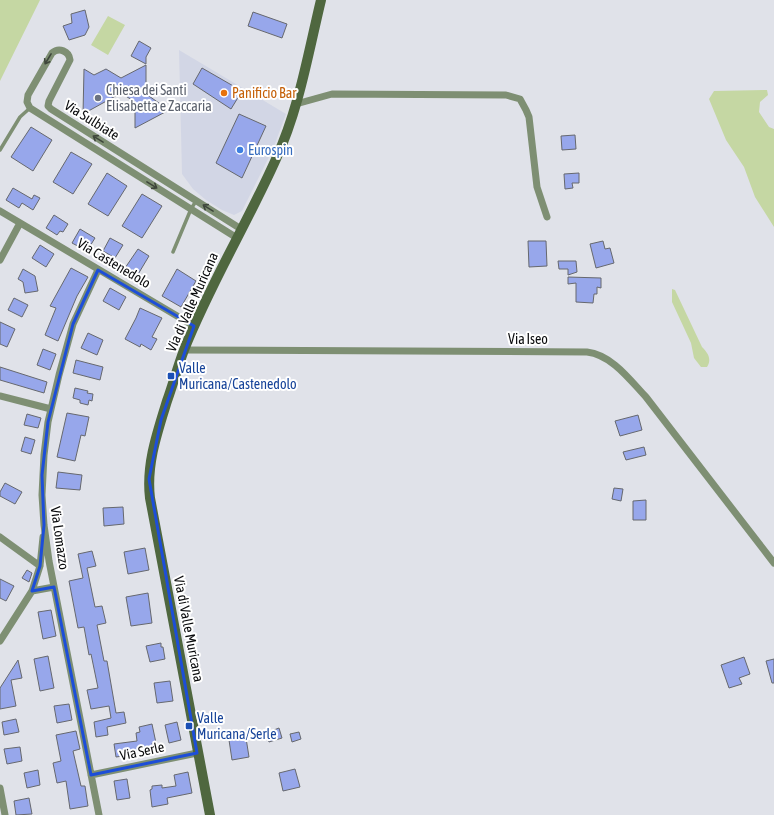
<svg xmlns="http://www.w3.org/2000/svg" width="774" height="815" font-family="'Asap Condensed',sans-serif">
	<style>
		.built { fill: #d2d6e5 }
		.green { fill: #c5d7a3 }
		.building { fill: #97a7eb; stroke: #66686e }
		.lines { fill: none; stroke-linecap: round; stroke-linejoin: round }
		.lane { stroke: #7e8f73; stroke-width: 3.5 }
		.street { stroke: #7e8f73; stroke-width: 7 }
		.secondary { stroke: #4f673f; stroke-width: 10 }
		.oneway { stroke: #3e463b }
		.marked { fill: none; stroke: #1d4ed8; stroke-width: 3; stroke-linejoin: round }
		.food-dot { fill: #e8710a; stroke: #fff; stroke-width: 1.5 }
		.worship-dot { fill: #6b7280; stroke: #fff; stroke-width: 1.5 }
		.shop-dot { fill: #3f7fe0; stroke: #fff; stroke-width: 1.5 }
		.transit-dot { fill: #1a4fb4; stroke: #fff; stroke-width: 1.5 }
		.labels { text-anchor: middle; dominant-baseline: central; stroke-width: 4; stroke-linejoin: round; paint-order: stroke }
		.worship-label { font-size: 14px; fill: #5b616d; stroke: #fff; text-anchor: start }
		.food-label { font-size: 14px; fill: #c56008; stroke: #fff; text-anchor: start }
		.street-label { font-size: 14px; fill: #0a0b0d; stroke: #fff }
		.shop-label { font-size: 14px; fill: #366cbe; stroke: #fff; text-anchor: start }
		.transit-label { font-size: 14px; fill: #164399; stroke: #fff; text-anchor: start }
	</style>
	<rect width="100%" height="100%" fill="#e0e2e9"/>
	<path class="built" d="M179 50 286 114 273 149 242 211 234 215 222 210 206 200 193 189 182 174Z"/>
	<path class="green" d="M0 0H40L0 81Z
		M108 16 125 25 108 55 91 45Z
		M767 90 768 95 760 102 759 112 769 127 774 129V227L755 197 744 167 726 140 709 99 714 91Z
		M672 289 675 290 702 347C708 353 712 359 707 367H701L694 358 691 343 672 302Z"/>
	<path class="building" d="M85 10 89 27 85 35 69 40 63 26 72 23 71 14Z
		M253 12 287 24 282 38 248 26Z
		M139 41 151 48 146 57V64L131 56Z
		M146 65V94L169 110 135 128V102L121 93 83 114 84 69 94 75 106 69 121 78Z
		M202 68 242 91 231 109 193 84Z
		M239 114 266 126 242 178 216 163Z
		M31 127 52 140 33 171 11 157Z
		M575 135 576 149 562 150 561 136Z
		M71 152 92 164 73 194 53 182Z
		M107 173 127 186 108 216 88 204Z
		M579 173V183H572L573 188 565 189 564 174Z
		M13 188 32 199 34 195 40 198 33 210 22 203 19 208 6 200Z
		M142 194 162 206 142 238 122 226Z
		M54 215 68 224 63 232 60 231 57 235 46 228Z
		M80 229 95 238 87 251 72 243Z
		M110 238 123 245 115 258 103 251Z
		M528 241H546L547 266 529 267Z
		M603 241 605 249 610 248 614 263 596 268 590 244Z
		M40 245 54 254 46 267 32 258Z
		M138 249 149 256 137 276 125 268Z
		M558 261H576L577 272 568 275V269H559Z
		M71 268 88 277 77 296 58 341 45 335 56 308 50 306Z
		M23 269 35 276 38 291 25 293 23 282 18 279Z
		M177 269 196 281 181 307 162 296Z
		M568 277 601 278V288L597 287V294H594L593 303 576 302V283L568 284Z
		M110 288 126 297 119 310 103 301Z
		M14 298 28 305 22 317 8 310Z
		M140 308 162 318 152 337 157 339 151 350 141 344 140 347 125 339 136 318Z
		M0 322 15 329 7 347 0 344Z
		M88 333 103 340 97 355 81 348Z
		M43 349 56 354 50 370 37 365Z
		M76 360 103 367 100 380 73 373Z
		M0 367 47 382 44 393 0 380Z
		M75 388 88 391 87 393 93 394 92 401 89 400 88 405 80 403V400L73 398Z
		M67 413 89 417 85 436 81 435 75 461 57 457Z
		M27 414 41 418 38 428 24 425Z
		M638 415 642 430 620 436 615 421Z
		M25 437 35 440 31 454 21 451Z
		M644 447 646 455 626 460 623 452Z
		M58 472 82 475 80 490 56 488Z
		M5 483 22 492 15 504 0 496V492Z
		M614 488 623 489 621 501 612 499Z
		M646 500V520H633V501Z
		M123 507 124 524 104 526 103 508Z
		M145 548 149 570 128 574 124 552Z
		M92 551 96 566 87 568 95 607 102 606 106 623 97 625 104 661H107L116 713 124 712 126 723 107 727 108 735 96 737 94 722 111 718 109 706 91 709 87 690 98 688 91 654 89 655 84 627 78 628 69 581 83 578 78 554Z
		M27 570 32 573 29 582 22 578Z
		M0 579 14 586 6 601 0 598Z
		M148 593 152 623 131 626 126 597Z
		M51 610 56 636 43 639 38 612Z
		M161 643V647H163L165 659 150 662 146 646Z
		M48 656 54 688 40 691 34 659Z
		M744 657 750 674 739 678 742 684 729 688 721 665Z
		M774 659V683H772L766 661Z
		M18 660 22 678 11 680 16 706 0 709V688Z
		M170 681 173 701 157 703 154 683Z
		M69 704 72 720 57 723 54 706Z
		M16 719 19 732 4 735 2 722Z
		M177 722 181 740 169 743 165 725Z
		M152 724 156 743H152L153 748 130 753V755L116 757 114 744 137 741 136 733 140 732 139 727Z
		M279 728 282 738 269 742 266 733Z
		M76 731 80 749 73 751 81 786H85L88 806 70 809 66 781 57 783 53 763 61 761 56 735Z
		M299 732 301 739 292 742 290 734Z
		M246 738 249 757 232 760 229 740Z
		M20 747 22 761 7 764 4 749Z
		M295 769 300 787 283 791 279 773Z
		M38 770 40 785 27 788 24 773Z
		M188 772 192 793 167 798 168 804 152 807 150 790 152 789V786L162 785V788L176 786 174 775Z
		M127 779 130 798 117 800 114 781Z
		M29 798 32 814 16 815 14 801Z"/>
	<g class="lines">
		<path class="lane" d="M0 150 20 117 30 108
			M173 252 191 209 196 201"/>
		<path class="street" d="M296 104 332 94 506 95 520 99 526 110 529 117 537 187 547 217
			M0 211 194 326
			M237 238 30 108 27 102 28 95 52 53C59 47 69 51 70 60L49 101 48 106 51 109 241 229
			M0 260 20 223
			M98 270 73 324 59 375 48 422 44 455 42 495 44 525 49 561 99 815
			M184 350 587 352C612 355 630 380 646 397L774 563
			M0 396 51 409
			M0 537 40 566
			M32 591 40 566 43 537
			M0 641 32 591 54 587
			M91 775 197 753
			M0 788 5 815"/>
		<path class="secondary" d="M210 815 150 498C146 465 157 433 167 401 173 384 178 366 184 350 210 284 247 224 276 159 299 109 308 54 321 0"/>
	</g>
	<defs><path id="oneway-shaft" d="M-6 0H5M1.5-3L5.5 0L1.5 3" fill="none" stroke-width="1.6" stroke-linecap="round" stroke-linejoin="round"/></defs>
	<g class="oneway">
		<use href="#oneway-shaft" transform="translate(48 59) rotate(121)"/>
		<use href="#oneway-shaft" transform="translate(98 139) rotate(-148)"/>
		<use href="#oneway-shaft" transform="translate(152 185) rotate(32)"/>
		<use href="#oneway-shaft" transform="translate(208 208) rotate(-148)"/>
	</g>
	<path class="marked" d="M98 270 194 326 161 420 149 479 197 753 91 775 54 587 32 591 40 566 44 525 42 475 48 422 73 324Z"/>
	<circle class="food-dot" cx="224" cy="93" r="4"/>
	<circle class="worship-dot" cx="98" cy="98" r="4"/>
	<circle class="shop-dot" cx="240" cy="150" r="4"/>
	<g class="transit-dot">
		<rect x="167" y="372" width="8" height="8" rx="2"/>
		<rect x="185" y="722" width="8" height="8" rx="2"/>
	</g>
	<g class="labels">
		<g class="worship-label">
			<text x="106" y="90">Chiesa dei Santi<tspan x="106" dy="16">Elisabetta e Zaccaria</tspan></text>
		</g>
		<g class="food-label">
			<text x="232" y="93">Panificio Bar</text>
		</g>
		<g class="street-label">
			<text transform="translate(92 120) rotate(32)">Via Sulbiate</text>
			<text transform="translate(114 263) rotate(31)">Via Castenedolo</text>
			<text transform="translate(192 302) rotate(-66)">Via di Valle Muricana</text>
			<text x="528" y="339">Via Iseo</text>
			<text transform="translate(60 538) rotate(82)">Via Lomazzo</text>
			<text transform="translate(189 629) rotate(79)">Via di Valle Muricana</text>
			<text transform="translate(142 751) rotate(-12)">Via Serle</text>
		</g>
		<g class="shop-label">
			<text x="248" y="150">Eurospin</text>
		</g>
		<g class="transit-label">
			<text x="179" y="368">Valle<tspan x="179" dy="16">Muricana/Castenedolo</tspan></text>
			<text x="197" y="718">Valle<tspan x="197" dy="16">Muricana/Serle</tspan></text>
		</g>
	</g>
</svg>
